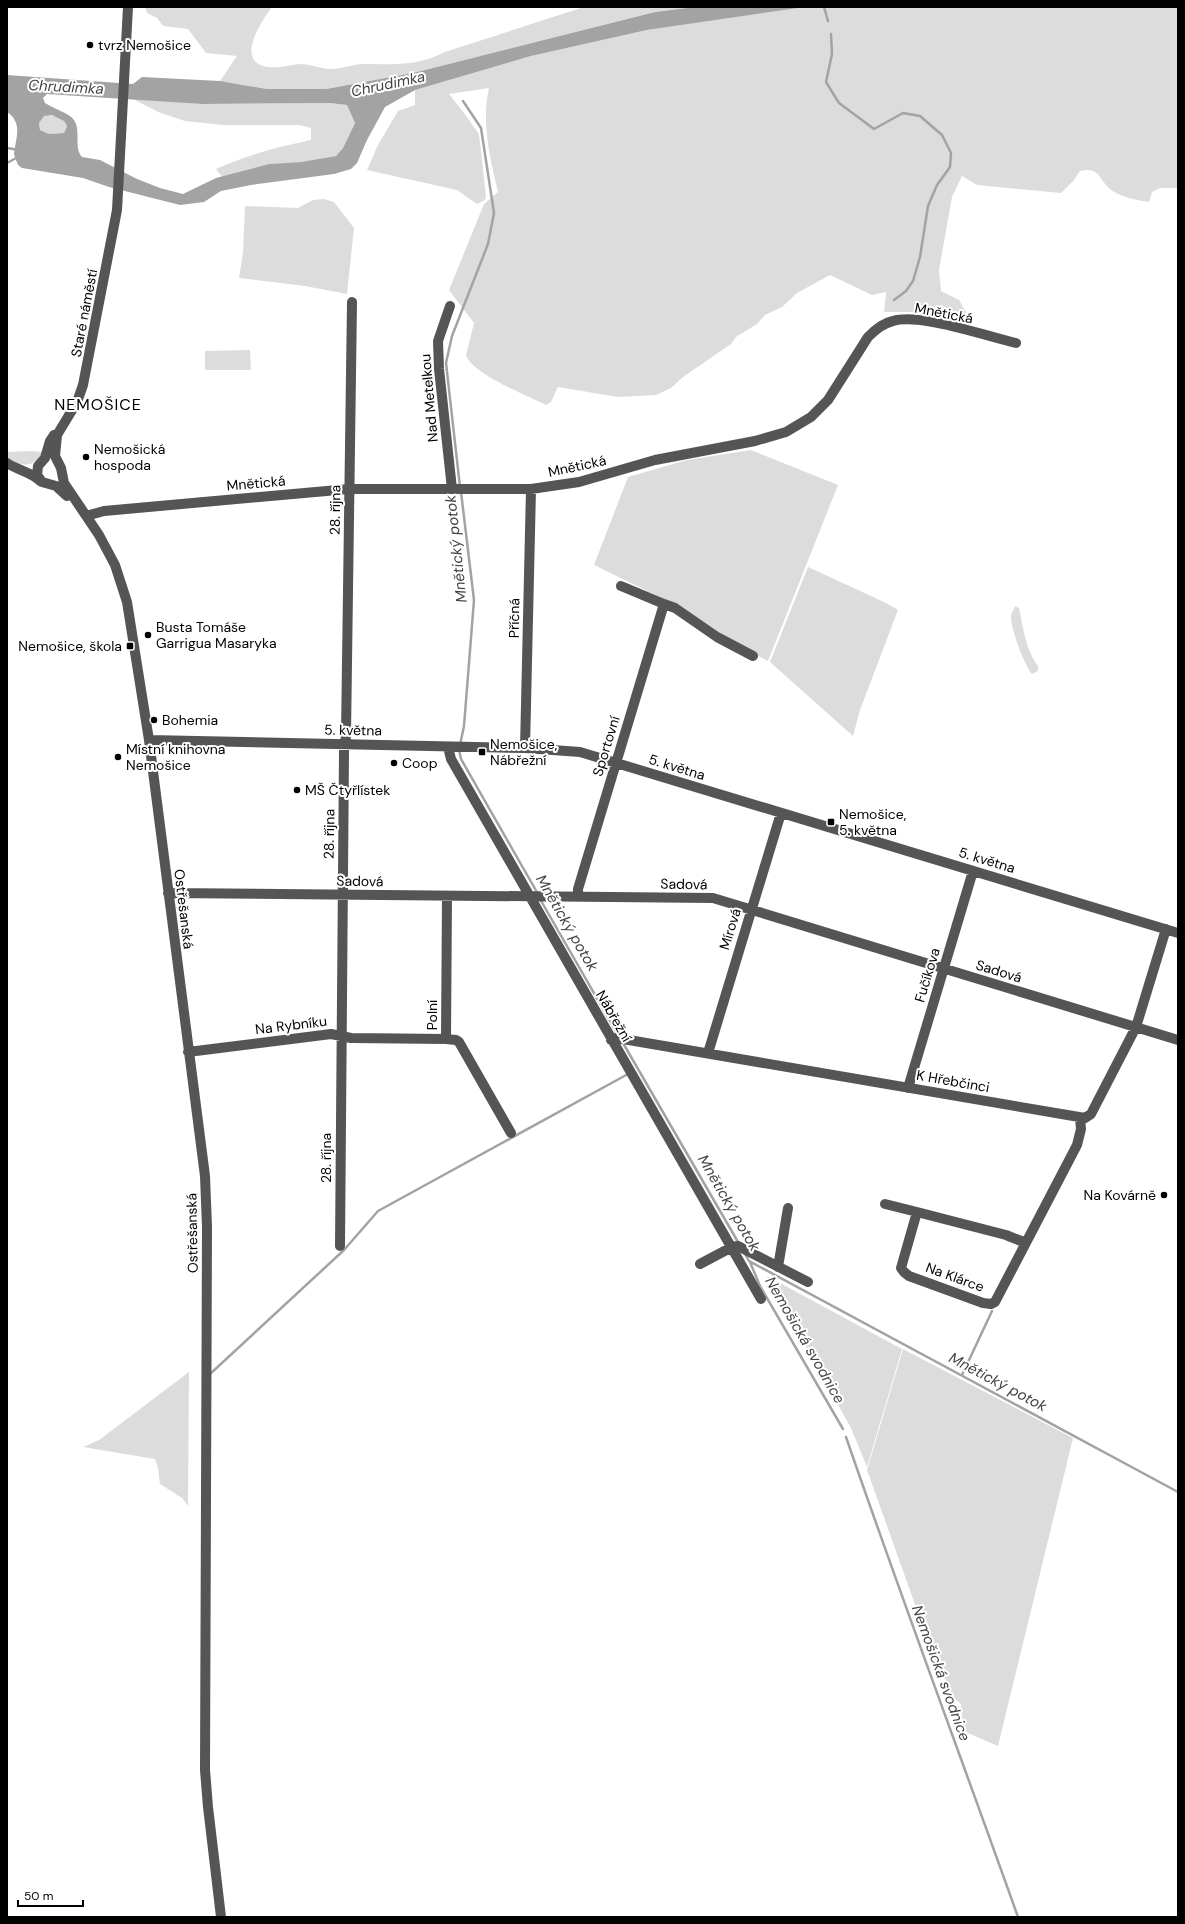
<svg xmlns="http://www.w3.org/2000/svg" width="1185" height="1924" font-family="'DM Sans',sans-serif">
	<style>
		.green { fill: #dcdcdc }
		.water { fill: #a3a3a3; fill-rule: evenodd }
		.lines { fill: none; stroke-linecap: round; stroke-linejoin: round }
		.stream { stroke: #a3a3a3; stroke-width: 2.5 }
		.minor { stroke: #555; stroke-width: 10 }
		.poi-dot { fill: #000; stroke: #fff; stroke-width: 1.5 }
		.labels { text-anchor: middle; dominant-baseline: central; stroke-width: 4; stroke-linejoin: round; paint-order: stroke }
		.poi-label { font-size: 14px; fill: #000; stroke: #fff; text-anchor: start }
		.street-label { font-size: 14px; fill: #000; stroke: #fff }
		.water-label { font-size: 15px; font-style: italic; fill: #444; stroke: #fff }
		.quarter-label { font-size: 16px; letter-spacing: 1px; fill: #000; stroke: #fff }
	</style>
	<rect width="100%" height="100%" fill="#fff"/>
	<path class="green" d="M145 7H272C264 18 242 49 256 62 267 72 288 65 300 64 311 64 323 70 334 69 343 68 352 65 361 64 392 64 416 67 445 52L584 7H695L655 12 413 73 326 89H267L220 81 237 56 206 53 188 29 163 26 157 18 147 13Z
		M805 7H1178V188H1160L1152 192 1149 202C1137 200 1124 198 1113 191 1098 182 1102 166 1080 171L1073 181 1061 193 977 185 962 176 952 197 939 270 941 291 959 300 969 318 936 312H884L886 292 872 295 830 275 797 293 782 307 765 315 757 324 736 337 731 344 683 377 671 388 656 395 618 397 558 387 551 402 546 405C528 396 472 374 466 355L474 323 449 290 484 204 498 192C490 158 481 122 489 88L449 94 464 113 479 134 486 196 485 200 477 204 457 190 367 170 378 145 398 111 415 105V90L531 56 647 30Z
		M133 99 202 104 330 103 347 105 355 123 343 148 336 156 301 162 269 164 222 177 216 169C247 155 278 147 311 140V128L299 125H223L185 121 158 112Z
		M44 115C53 115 61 117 67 125L64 133 49 134 40 130 39 123Z
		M324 199 334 202 354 228 347 294 305 286 239 278 243 252 245 206 298 208 313 200Z
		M250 350 251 370H205V351Z
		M751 450 838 485 768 661 726 639 670 602 594 565 628 477 687 460Z
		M30 451 44 452C31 468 26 467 7 459V452Z
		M808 567 884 602 898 610 860 710 853 736 770 662Z
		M1015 606 1019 608C1023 627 1026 651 1038 666V671L1032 674C1024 665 1010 627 1011 615 1012 612 1014 609 1015 606Z
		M767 1276 902 1349 867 1467 851 1428Z
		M903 1349 1073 1438 998 1746 963 1731 961 1704 947 1692 949 1684C936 1669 924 1647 929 1626L922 1624 867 1470Z
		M189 1372 188 1506 182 1498 160 1484 158 1468 155 1459 83 1447 99 1440Z"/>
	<path class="water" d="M695 7H805L647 30 531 56 415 90 385 107 367 140 357 163 351 169 334 174 251 185 221 191 204 202 180 205 109 187 83 178 22 168 18 165C17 162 14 156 14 153 16 138 23 123 7 112V75L133 84 142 77 220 81 267 89H326L413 73 655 12ZM47 94 202 104 330 103 347 105 355 123 343 148 336 156 301 162 269 164 216 178 183 194 160 188 137 179 100 160 82 157C72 146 84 126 70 116 62 111 53 108 45 103L43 98ZM52 115 64 121 67 126 64 133 49 134 40 130 39 123 44 116Z"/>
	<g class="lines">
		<path class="stream" d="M824 7 828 21
			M831 34 832 54 826 82 839 103 874 129 903 113 920 116 942 135 951 153 950 167 937 185 928 206 920 257 913 281 906 291 894 300
			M7 148 19 150
			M7 163 18 157
			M460 487 446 363 452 336 488 244 494 213 481 128 463 101
			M460 745 464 726 474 600 461 492
			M459 750 461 759 538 894
			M540 899 618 1035
			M623 1043 738 1242
			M745 1254 749 1261 1178 1492
			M750 1262 760 1286 843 1429
			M210 1374 344 1250 378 1211 628 1074
			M962 1375 992 1311
			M846 1437C901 1597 961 1757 1018 1917"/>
		<path class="minor" d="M128 7 117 210 83 385 77 402 57 435 55 456 61 468 64 483 99 535 115 565 127 602 149 740 205 1176 207 1227 205 1770 208 1807 221 1917
			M450 306 438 341 439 369 452 489
			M54 435 50 441 45 458 38 466 37 475 42 482 56 486 67 496
			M7 463C17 470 32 472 40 481
			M86 516 104 511 349 489H531L579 482 655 460 755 441 786 432 811 417 828 400 868 337C875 330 883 323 893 321 920 313 986 336 1016 343
			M664 604 675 608 717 637 753 656
			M149 740 525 748 580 752 1178 933
			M448 747 451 759 761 1299
			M525 748 531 489
			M168 893 713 898 1178 1040
			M447 896 446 1039 456 1040 459 1042 511 1133
			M578 897V889L664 604 621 586
			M611 1040 616 1038 623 1039 1085 1118 1091 1114 1136 1027 1166 929
			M188 1052 331 1034 351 1038 446 1039
			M708 1053 781 813
			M908 1088 973 871
			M885 1204 917 1212
			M1026 1243 1006 1235 917 1212 901 1268 904 1272 909 1276 983 1303 991 1304 995 1302 1077 1145 1081 1129 1080 1118
			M340 1246 344 751 346 735 352 302
			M700 1264 732 1247 738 1246 808 1282
			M778 1267 788 1208"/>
	</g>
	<g class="poi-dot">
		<circle cx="90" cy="45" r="4"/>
		<circle cx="86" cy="457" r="4"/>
		<circle cx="148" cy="635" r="4"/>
		<rect x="126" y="642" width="8" height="8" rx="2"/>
		<circle cx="154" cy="720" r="4"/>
		<rect x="478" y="748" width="8" height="8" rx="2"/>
		<circle cx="118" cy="757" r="4"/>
		<circle cx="394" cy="763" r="4"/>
		<circle cx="297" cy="790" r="4"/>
		<rect x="827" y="818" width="8" height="8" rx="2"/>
		<circle cx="1164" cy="1195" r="4"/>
	</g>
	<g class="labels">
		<g class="poi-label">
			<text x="98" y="45">tvrz Nemošice</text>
			<text x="94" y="449">Nemošická<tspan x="94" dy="16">hospoda</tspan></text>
			<text x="156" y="627">Busta Tomáše<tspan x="156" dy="16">Garrigua Masaryka</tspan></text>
			<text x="122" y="646" text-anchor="end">Nemošice, škola</text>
			<text x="162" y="720">Bohemia</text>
			<text x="490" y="744">Nemošice,<tspan x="490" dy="16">Nábřežní</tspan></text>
			<text x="126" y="749">Místní knihovna<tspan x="126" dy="16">Nemošice</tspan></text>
			<text x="402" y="763">Coop</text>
			<text x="305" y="790">MŠ Čtyřlístek</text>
			<text x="839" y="814">Nemošice,<tspan x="839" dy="16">5. května</tspan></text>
			<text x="1156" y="1195" text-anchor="end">Na Kovárně</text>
		</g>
		<g class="street-label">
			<text transform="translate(84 313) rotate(-79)">Staré náměstí</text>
			<text transform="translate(944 313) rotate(11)">Mnětická</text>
			<text transform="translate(429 398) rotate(-95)">Nad Metelkou</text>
			<text transform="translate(577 466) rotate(-12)">Mnětická</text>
			<text transform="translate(256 483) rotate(-5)">Mnětická</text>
			<text transform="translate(335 510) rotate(-89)">28. října</text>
			<text transform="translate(514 618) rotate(-89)">Příčná</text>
			<text transform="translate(353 730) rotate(1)">5. května</text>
			<text transform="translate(606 746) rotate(-73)">Sportovní</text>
			<text transform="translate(677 767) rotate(17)">5. května</text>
			<text transform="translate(329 834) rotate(-89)">28. října</text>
			<text transform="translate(987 860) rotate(17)">5. května</text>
			<text transform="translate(360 881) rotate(1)">Sadová</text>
			<text transform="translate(684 884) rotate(1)">Sadová</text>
			<text transform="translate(184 909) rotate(83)">Ostřešanská</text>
			<text transform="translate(730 929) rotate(-73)">Mírová</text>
			<text transform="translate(999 971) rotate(17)">Sadová</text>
			<text transform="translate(927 975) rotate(-73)">Fučíkova</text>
			<text transform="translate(432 1015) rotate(-90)">Polní</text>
			<text transform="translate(614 1016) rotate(60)">Nábřežní</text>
			<text transform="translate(291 1025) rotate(-7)">Na Rybníku</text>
			<text transform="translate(953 1081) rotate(10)">K Hřebčinci</text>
			<text transform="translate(326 1158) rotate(-90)">28. října</text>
			<text transform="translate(192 1233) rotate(-91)">Ostřešanská</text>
			<text transform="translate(955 1277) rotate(20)">Na Klárce</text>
		</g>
		<g class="water-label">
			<text transform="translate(388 84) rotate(-12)">Chrudimka</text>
			<text transform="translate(66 87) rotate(3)">Chrudimka</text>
			<text transform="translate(456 549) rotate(-96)">Mnětický potok</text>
			<text transform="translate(567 923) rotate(60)">Mnětický potok</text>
			<text transform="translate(729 1203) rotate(60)">Mnětický potok</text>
			<text transform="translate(805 1340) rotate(60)">Nemošická svodnice</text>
			<text transform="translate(998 1382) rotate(28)">Mnětický potok</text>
			<text transform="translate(941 1673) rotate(70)">Nemošická svodnice</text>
		</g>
		<g class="quarter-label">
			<text x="98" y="404">NEMOŠICE</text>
		</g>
	</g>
	<rect width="1185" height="1924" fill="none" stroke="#000000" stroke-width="16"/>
	<path d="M18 1900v6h65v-6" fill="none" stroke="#000000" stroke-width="2"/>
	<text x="24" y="1900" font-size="12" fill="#000000" stroke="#ffffff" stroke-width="3" paint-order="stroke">50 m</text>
</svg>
